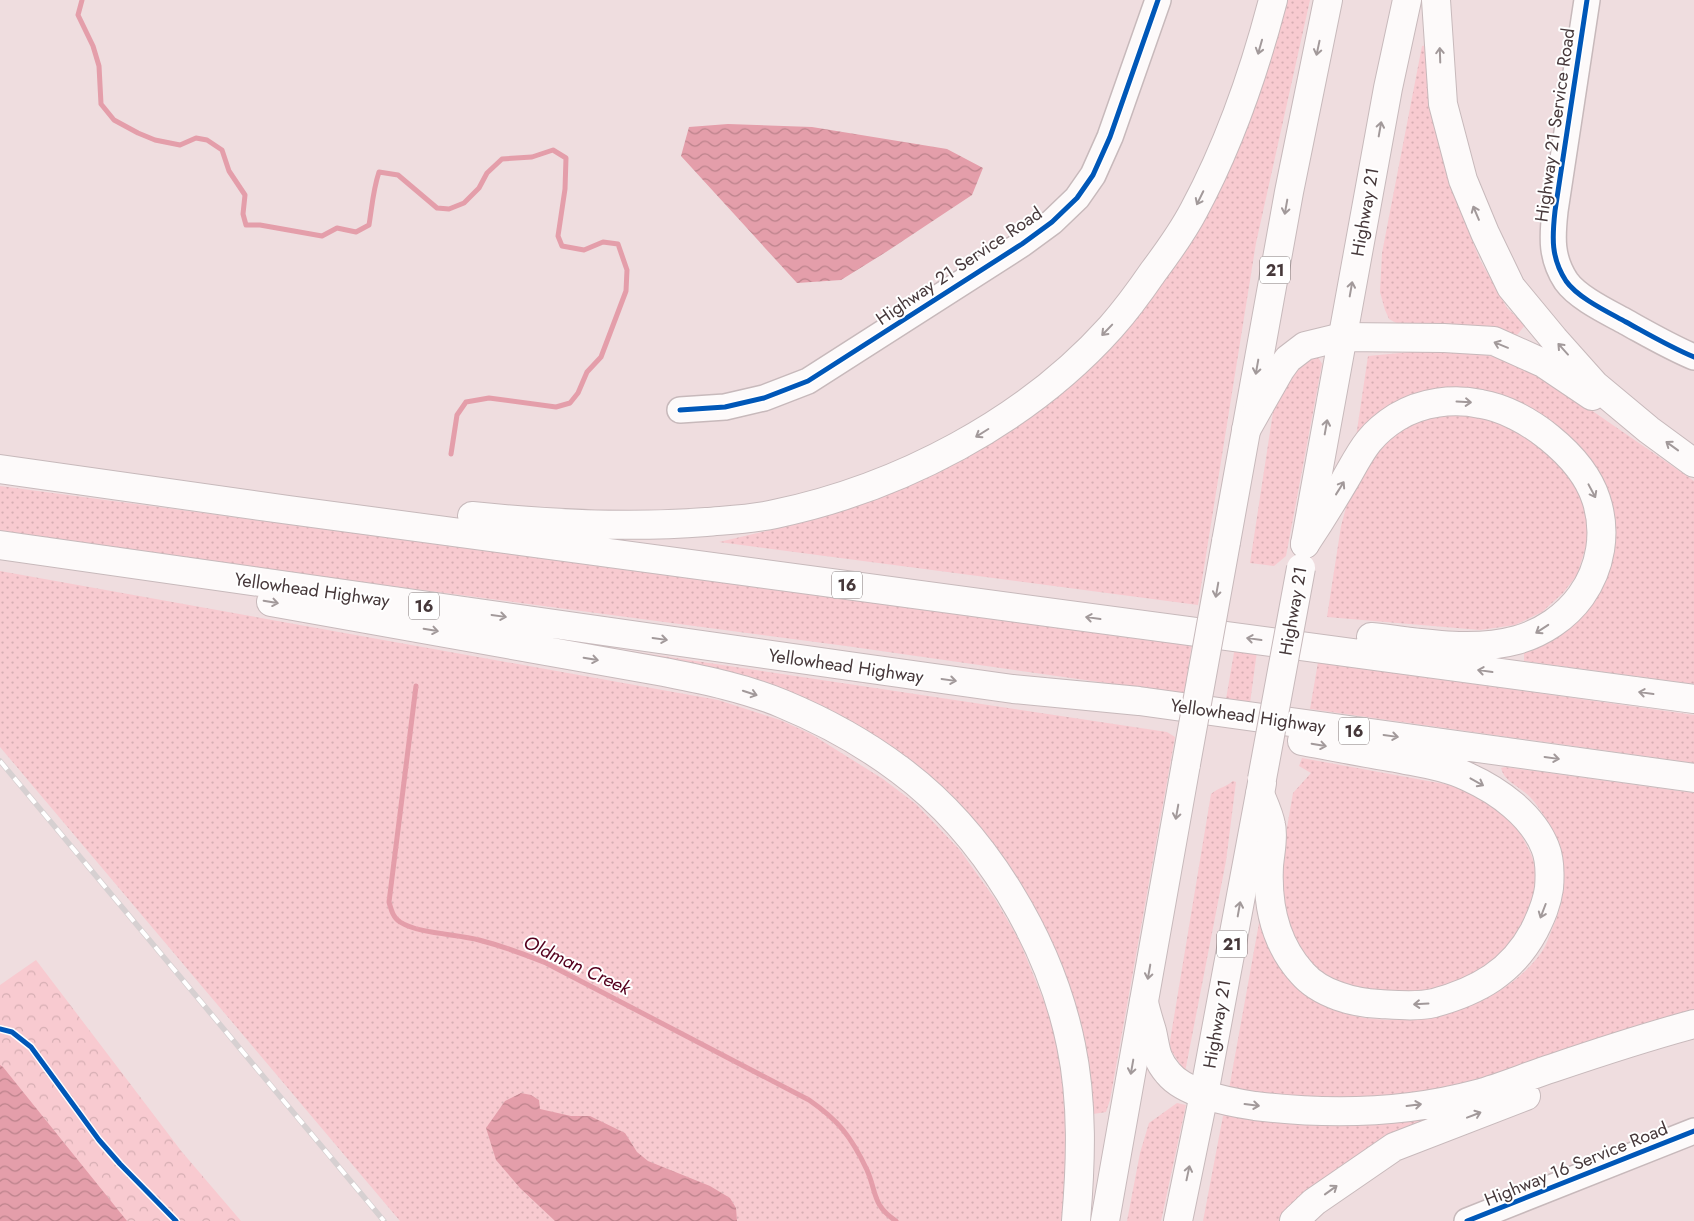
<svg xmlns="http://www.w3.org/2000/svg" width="1694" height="1221" font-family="Jost,sans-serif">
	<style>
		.grass { fill: url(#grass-dots) }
		.park { fill: url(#park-crowns) }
		.water { fill: url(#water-waves) }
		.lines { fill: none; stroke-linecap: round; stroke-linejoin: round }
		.stream { stroke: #e49eaa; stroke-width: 5 }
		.minor-casing { stroke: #c7b9bb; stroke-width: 28 }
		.major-casing { stroke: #c7b9bb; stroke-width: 30 }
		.highway-casing { stroke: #c7b9bb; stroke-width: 30 }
		.minor { stroke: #fdfafa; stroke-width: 25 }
		.major { stroke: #fdfafa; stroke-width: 28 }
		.highway { stroke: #fdfafa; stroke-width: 28 }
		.rail-casing { stroke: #d6d0d1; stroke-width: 5.5 }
		.rail { stroke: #fff; stroke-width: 4; stroke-dasharray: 11; stroke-linecap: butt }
		.major-bridge-casing { stroke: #c7b9bb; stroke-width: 30; stroke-linecap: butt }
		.major-bridge { stroke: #fdfafa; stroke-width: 28 }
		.cycleway-casing { stroke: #fff; stroke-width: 8 }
		.cycleway { stroke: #0057b8; stroke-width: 5 }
		.oneway { stroke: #a2999a }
		.labels { text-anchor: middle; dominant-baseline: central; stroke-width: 4; stroke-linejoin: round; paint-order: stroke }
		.shield { fill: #fff; stroke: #7e7475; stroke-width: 1 }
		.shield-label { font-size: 16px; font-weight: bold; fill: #46383a }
		.street-label { font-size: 18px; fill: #46383a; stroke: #fff }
		.water-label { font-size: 19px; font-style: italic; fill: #55001e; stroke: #fff }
	</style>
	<defs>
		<pattern id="grass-dots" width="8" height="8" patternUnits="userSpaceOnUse" patternTransform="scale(1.25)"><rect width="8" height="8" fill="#f8cad0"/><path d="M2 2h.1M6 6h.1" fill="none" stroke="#d6aeb3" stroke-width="1.8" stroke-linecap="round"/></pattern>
		<pattern id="park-crowns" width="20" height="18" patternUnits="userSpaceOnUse" patternTransform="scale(1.25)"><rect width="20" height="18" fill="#f8cad0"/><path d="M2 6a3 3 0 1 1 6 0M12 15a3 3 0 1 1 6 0" fill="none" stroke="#d6aeb3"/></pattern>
		<pattern id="water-waves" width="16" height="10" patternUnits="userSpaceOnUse" patternTransform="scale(1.25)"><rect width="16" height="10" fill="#e49eaa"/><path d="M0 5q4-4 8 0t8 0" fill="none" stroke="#bb828b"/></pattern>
	</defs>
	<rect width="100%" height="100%" fill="#efdddf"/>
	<path class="grass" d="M1286 0H1310L1256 243 1198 605 719 542 805 522 874 497 954 461 1183 253 1223 183 1247 126Z
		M1427 45 1430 87 1443 160 1449 182 1480 260 1507 308 1525 325 1518 334 1513 337 1402 326 1389 319 1385 310 1380 292 1382 253 1422 46Z
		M1432 350 1475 353 1499 358 1528 370 1578 401 1694 481V684L1524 661V653L1565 632 1591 606 1614 546 1616 523 1608 493 1594 466 1574 441 1530 409 1483 391 1442 387 1409 398 1356 437 1368 356Z
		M1314 355 1318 357 1322 364 1286 556 1274 566 1250 563 1273 412 1281 389 1301 358Z
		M1464 411 1498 420 1535 439 1575 482 1591 519 1589 537 1577 575 1563 593 1542 612 1515 625 1480 630 1327 617 1341 526 1353 482 1363 462 1411 420Z
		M0 486 1192 644 1184 694 846 646 0 534Z
		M0 571 718 700 780 720 811 734 883 779 916 804 959 849 995 899 1019 940 1050 1016 1063 1073 1069 1134 1065 1221H400L0 747Z
		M589 645 1167 732 1175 737 1110 1100 1106 1112 1093 1114 1089 1085 1063 977 888 749Z
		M1235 647 1257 651 1250 703 1226 699Z
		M1318 662 1694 715V763L1310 709Z
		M1302 758 1461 787 1486 799 1517 827 1531 854 1541 884 1538 907 1502 960 1444 993 1372 996 1329 978 1309 963 1295 945 1282 910V856L1293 793 1311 773 1299 766Z
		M1505 767 1694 793V1011L1528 1067 1420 1096 1305 1102 1229 1089 1259 923H1263C1278 943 1293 963 1308 984 1313 990 1318 1000 1324 1004 1339 1013 1358 1018 1375 1019 1432 1025 1501 1004 1538 957 1545 949 1549 937 1553 927 1558 915 1562 903 1563 891 1564 857 1553 822 1530 797 1521 787 1504 782 1501 768Z
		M1233 781 1236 782 1226 861 1185 1072 1169 1047 1211 794C1218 788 1226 787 1233 781Z
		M1177 1103 1186 1105 1161 1221H1127L1140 1153 1149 1123Z
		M1227 1113 1318 1126 1385 1123 1435 1117 1294 1206 1281 1221H1203L1223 1116Z"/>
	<path class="park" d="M36 960 182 1152 241 1221H0V985Z"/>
	<path class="water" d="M728 124 812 127 947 149 983 168 972 195 886 252 841 280 797 283 681 156 689 127Z
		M0 1065 3 1067 127 1221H0Z
		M521 1093 531 1095 539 1100 540 1109 571 1116H590L625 1133 637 1152 648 1161 710 1186 730 1198 736 1208 737 1221H555L520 1188 496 1160 486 1128 505 1101Z"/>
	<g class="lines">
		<path class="stream" d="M82 0 78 15 93 46 99 66 101 104 114 120 138 133 155 140 180 145 196 138 207 140 222 150 229 171 245 195 243 214 246 225H260L322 236 337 228 356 232 369 225C372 207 373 190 379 172L398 175 437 208 449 209 464 203 479 188 487 173 502 159 532 157 553 150 566 158 565 189 558 236 562 246 584 250 603 242 618 244 627 270 626 291 601 357 587 372 578 393 570 403 556 407 489 398 466 402 457 415 451 454
			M416 686 389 902C391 909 393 918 400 922 419 934 457 934 479 940 502 946 524 954 546 963L809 1100C838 1120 851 1136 867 1170 877 1193 872 1205 896 1221"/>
		<g class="minor-casing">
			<path id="minor" d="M1587 0 1555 211C1552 238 1551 258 1566 281 1578 298 1608 312 1626 322 1648 334 1670 347 1694 357
				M680 410 725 407 764 398 808 381 1022 244 1052 222 1077 198 1093 175 1110 137 1158 0
				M1467 1221 1694 1131"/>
		</g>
		<g class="major-casing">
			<path id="major" d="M1226 542 1289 192 1328 0
				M1305 544 1388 88 1407 0
				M1105 1221 1186 764
				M1178 1221 1204 1094 1262 783"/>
		</g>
		<g class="highway-casing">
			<path id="highway" d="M1436 0 1443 104 1463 180 1485 233 1511 287 1554 339 1595 385 1649 430 1694 463
				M1246 430 1280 370 1288 359 1305 346 1342 337 1444 338 1494 341 1543 363 1592 396
				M0 469 289 510 1694 699
				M472 516C549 524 629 528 706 522 729 520 753 519 775 514 899 488 1026 422 1111 327 1126 310 1140 291 1153 272 1168 252 1183 231 1194 210 1230 143 1254 73 1273 0
				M1305 544C1319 523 1332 502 1345 480 1361 452 1368 435 1397 417 1422 402 1453 398 1481 404 1525 411 1582 456 1596 499 1607 532 1601 568 1581 596 1566 617 1542 633 1517 640 1470 653 1419 642 1371 637
				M0 545 849 666 1013 689 1139 701 1694 778
				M271 602 664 672C704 680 745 688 783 704 824 721 864 743 900 770 985 833 1050 942 1071 1045 1083 1103 1081 1162 1076 1221
				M1260 794C1264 804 1269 814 1271 825 1274 837 1270 853 1269 866 1267 905 1275 943 1302 973 1320 994 1354 1003 1380 1004 1397 1005 1417 1007 1434 1003 1478 991 1512 972 1534 931 1541 917 1547 904 1549 888 1550 876 1550 859 1545 847 1532 815 1499 791 1468 777 1446 766 1420 763 1396 758 1365 753 1334 747 1302 741
				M1144 1002C1146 1012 1149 1021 1152 1031 1156 1048 1155 1058 1168 1073 1185 1094 1229 1102 1255 1106 1328 1115 1406 1113 1477 1094 1503 1087 1528 1076 1553 1068 1600 1052 1646 1037 1694 1024
				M1294 1221 1314 1202 1394 1147 1526 1096"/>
		</g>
		<use href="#minor" class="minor"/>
		<use href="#major" class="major"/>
		<use href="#highway" class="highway"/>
		<g class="rail-casing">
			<path id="rail" d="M0 761 384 1221"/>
		</g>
		<use href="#rail" class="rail"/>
		<g class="major-bridge-casing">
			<path id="major-bridge" d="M1186 764 1226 542
				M1262 779 1301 568"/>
		</g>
		<use href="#major-bridge" class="major-bridge"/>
		<g class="cycleway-casing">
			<path id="cycleway" d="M1587 0 1555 211C1552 238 1551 258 1566 281 1578 298 1608 312 1626 322 1648 334 1670 347 1694 357
				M680 410 725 407 764 398 808 381 1022 244 1052 222 1077 198 1093 175 1110 137 1158 0
				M0 1029 12 1032 31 1047 99 1140 120 1164 176 1221
				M1467 1221 1694 1131"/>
		</g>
		<use href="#cycleway" class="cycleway"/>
	</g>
	<defs><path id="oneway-shaft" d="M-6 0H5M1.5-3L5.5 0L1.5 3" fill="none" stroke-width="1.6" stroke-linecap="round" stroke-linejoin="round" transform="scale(1.25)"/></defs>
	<g class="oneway">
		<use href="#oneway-shaft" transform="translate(1260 47) rotate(106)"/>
		<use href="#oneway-shaft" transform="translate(1318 48) rotate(102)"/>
		<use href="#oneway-shaft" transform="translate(1440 55) rotate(-92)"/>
		<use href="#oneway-shaft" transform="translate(1380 129) rotate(-80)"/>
		<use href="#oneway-shaft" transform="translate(1200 198) rotate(116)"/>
		<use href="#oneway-shaft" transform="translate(1286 207) rotate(100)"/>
		<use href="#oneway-shaft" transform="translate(1476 213) rotate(-113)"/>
		<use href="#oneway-shaft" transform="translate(1351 289) rotate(-80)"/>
		<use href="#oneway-shaft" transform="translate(1107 330) rotate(134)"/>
		<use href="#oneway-shaft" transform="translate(1501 345) rotate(-158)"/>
		<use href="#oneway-shaft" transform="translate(1563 349) rotate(-132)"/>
		<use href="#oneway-shaft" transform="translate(1257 367) rotate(100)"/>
		<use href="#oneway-shaft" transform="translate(1464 402) rotate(3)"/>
		<use href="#oneway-shaft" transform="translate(1326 427) rotate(-80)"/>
		<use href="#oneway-shaft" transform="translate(982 433) rotate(148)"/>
		<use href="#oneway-shaft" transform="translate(1672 446) rotate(-144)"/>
		<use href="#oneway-shaft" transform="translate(1340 488) rotate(-58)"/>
		<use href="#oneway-shaft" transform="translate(1592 491) rotate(62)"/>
		<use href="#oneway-shaft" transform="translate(1217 590) rotate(100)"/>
		<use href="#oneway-shaft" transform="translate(271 602) rotate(10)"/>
		<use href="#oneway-shaft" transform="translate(499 616) rotate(8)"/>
		<use href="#oneway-shaft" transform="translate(1093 618) rotate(-172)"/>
		<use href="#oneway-shaft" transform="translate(1542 629) rotate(147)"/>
		<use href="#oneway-shaft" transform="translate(431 630) rotate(10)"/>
		<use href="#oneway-shaft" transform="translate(660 639) rotate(8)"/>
		<use href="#oneway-shaft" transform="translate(1254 639) rotate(-172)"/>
		<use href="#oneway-shaft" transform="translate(591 659) rotate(10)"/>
		<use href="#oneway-shaft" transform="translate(1485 671) rotate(-172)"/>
		<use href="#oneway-shaft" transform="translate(949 680) rotate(8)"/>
		<use href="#oneway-shaft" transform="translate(750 693) rotate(18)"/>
		<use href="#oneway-shaft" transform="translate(1646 693) rotate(-172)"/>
		<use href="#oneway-shaft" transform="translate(1391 736) rotate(8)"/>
		<use href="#oneway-shaft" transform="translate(1319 745) rotate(10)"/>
		<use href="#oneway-shaft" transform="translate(1552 758) rotate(8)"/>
		<use href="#oneway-shaft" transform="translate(1477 782) rotate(29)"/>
		<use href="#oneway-shaft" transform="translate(1177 812) rotate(100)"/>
		<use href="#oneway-shaft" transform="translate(1239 909) rotate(-80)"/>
		<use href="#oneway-shaft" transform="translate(1543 911) rotate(111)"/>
		<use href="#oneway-shaft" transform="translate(1149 972) rotate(100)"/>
		<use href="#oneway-shaft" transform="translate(1421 1004) rotate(177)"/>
		<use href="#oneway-shaft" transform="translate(1132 1067) rotate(100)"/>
		<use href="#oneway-shaft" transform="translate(1252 1105) rotate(7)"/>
		<use href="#oneway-shaft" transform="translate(1414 1105) rotate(-7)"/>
		<use href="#oneway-shaft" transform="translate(1474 1115) rotate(-21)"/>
		<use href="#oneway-shaft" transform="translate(1188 1173) rotate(-78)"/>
		<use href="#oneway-shaft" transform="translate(1331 1190) rotate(-36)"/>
	</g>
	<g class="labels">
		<g class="shield">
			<rect x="1260" y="256.5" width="30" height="27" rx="4"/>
			<rect x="832" y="571.5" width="30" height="27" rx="4"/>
			<rect x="409" y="592.5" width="30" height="27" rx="4"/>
			<rect x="1339" y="717.5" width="30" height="27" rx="4"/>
			<rect x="1217" y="930.5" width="30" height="27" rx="4"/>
		</g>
		<g class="shield-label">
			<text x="1275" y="270">21</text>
			<text x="847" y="585">16</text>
			<text x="424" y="606">16</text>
			<text x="1354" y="731">16</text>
			<text x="1232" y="944">21</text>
		</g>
		<g class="street-label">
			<text transform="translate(1555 125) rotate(-82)">Highway 21 Service Road</text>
			<text transform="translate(1365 212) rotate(-80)">Highway 21</text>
			<text transform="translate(959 266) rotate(-34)">Highway 21 Service Road</text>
			<text transform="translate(312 590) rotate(8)">Yellowhead Highway</text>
			<text transform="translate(1293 611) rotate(-80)">Highway 21</text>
			<text transform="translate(846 666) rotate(8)">Yellowhead Highway</text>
			<text transform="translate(1248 716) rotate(8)">Yellowhead Highway</text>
			<text transform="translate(1217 1024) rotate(-80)">Highway 21</text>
			<text transform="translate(1576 1164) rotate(-22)">Highway 16 Service Road</text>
		</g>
		<g class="water-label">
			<text transform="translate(577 965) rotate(25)">Oldman Creek</text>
		</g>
	</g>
</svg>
